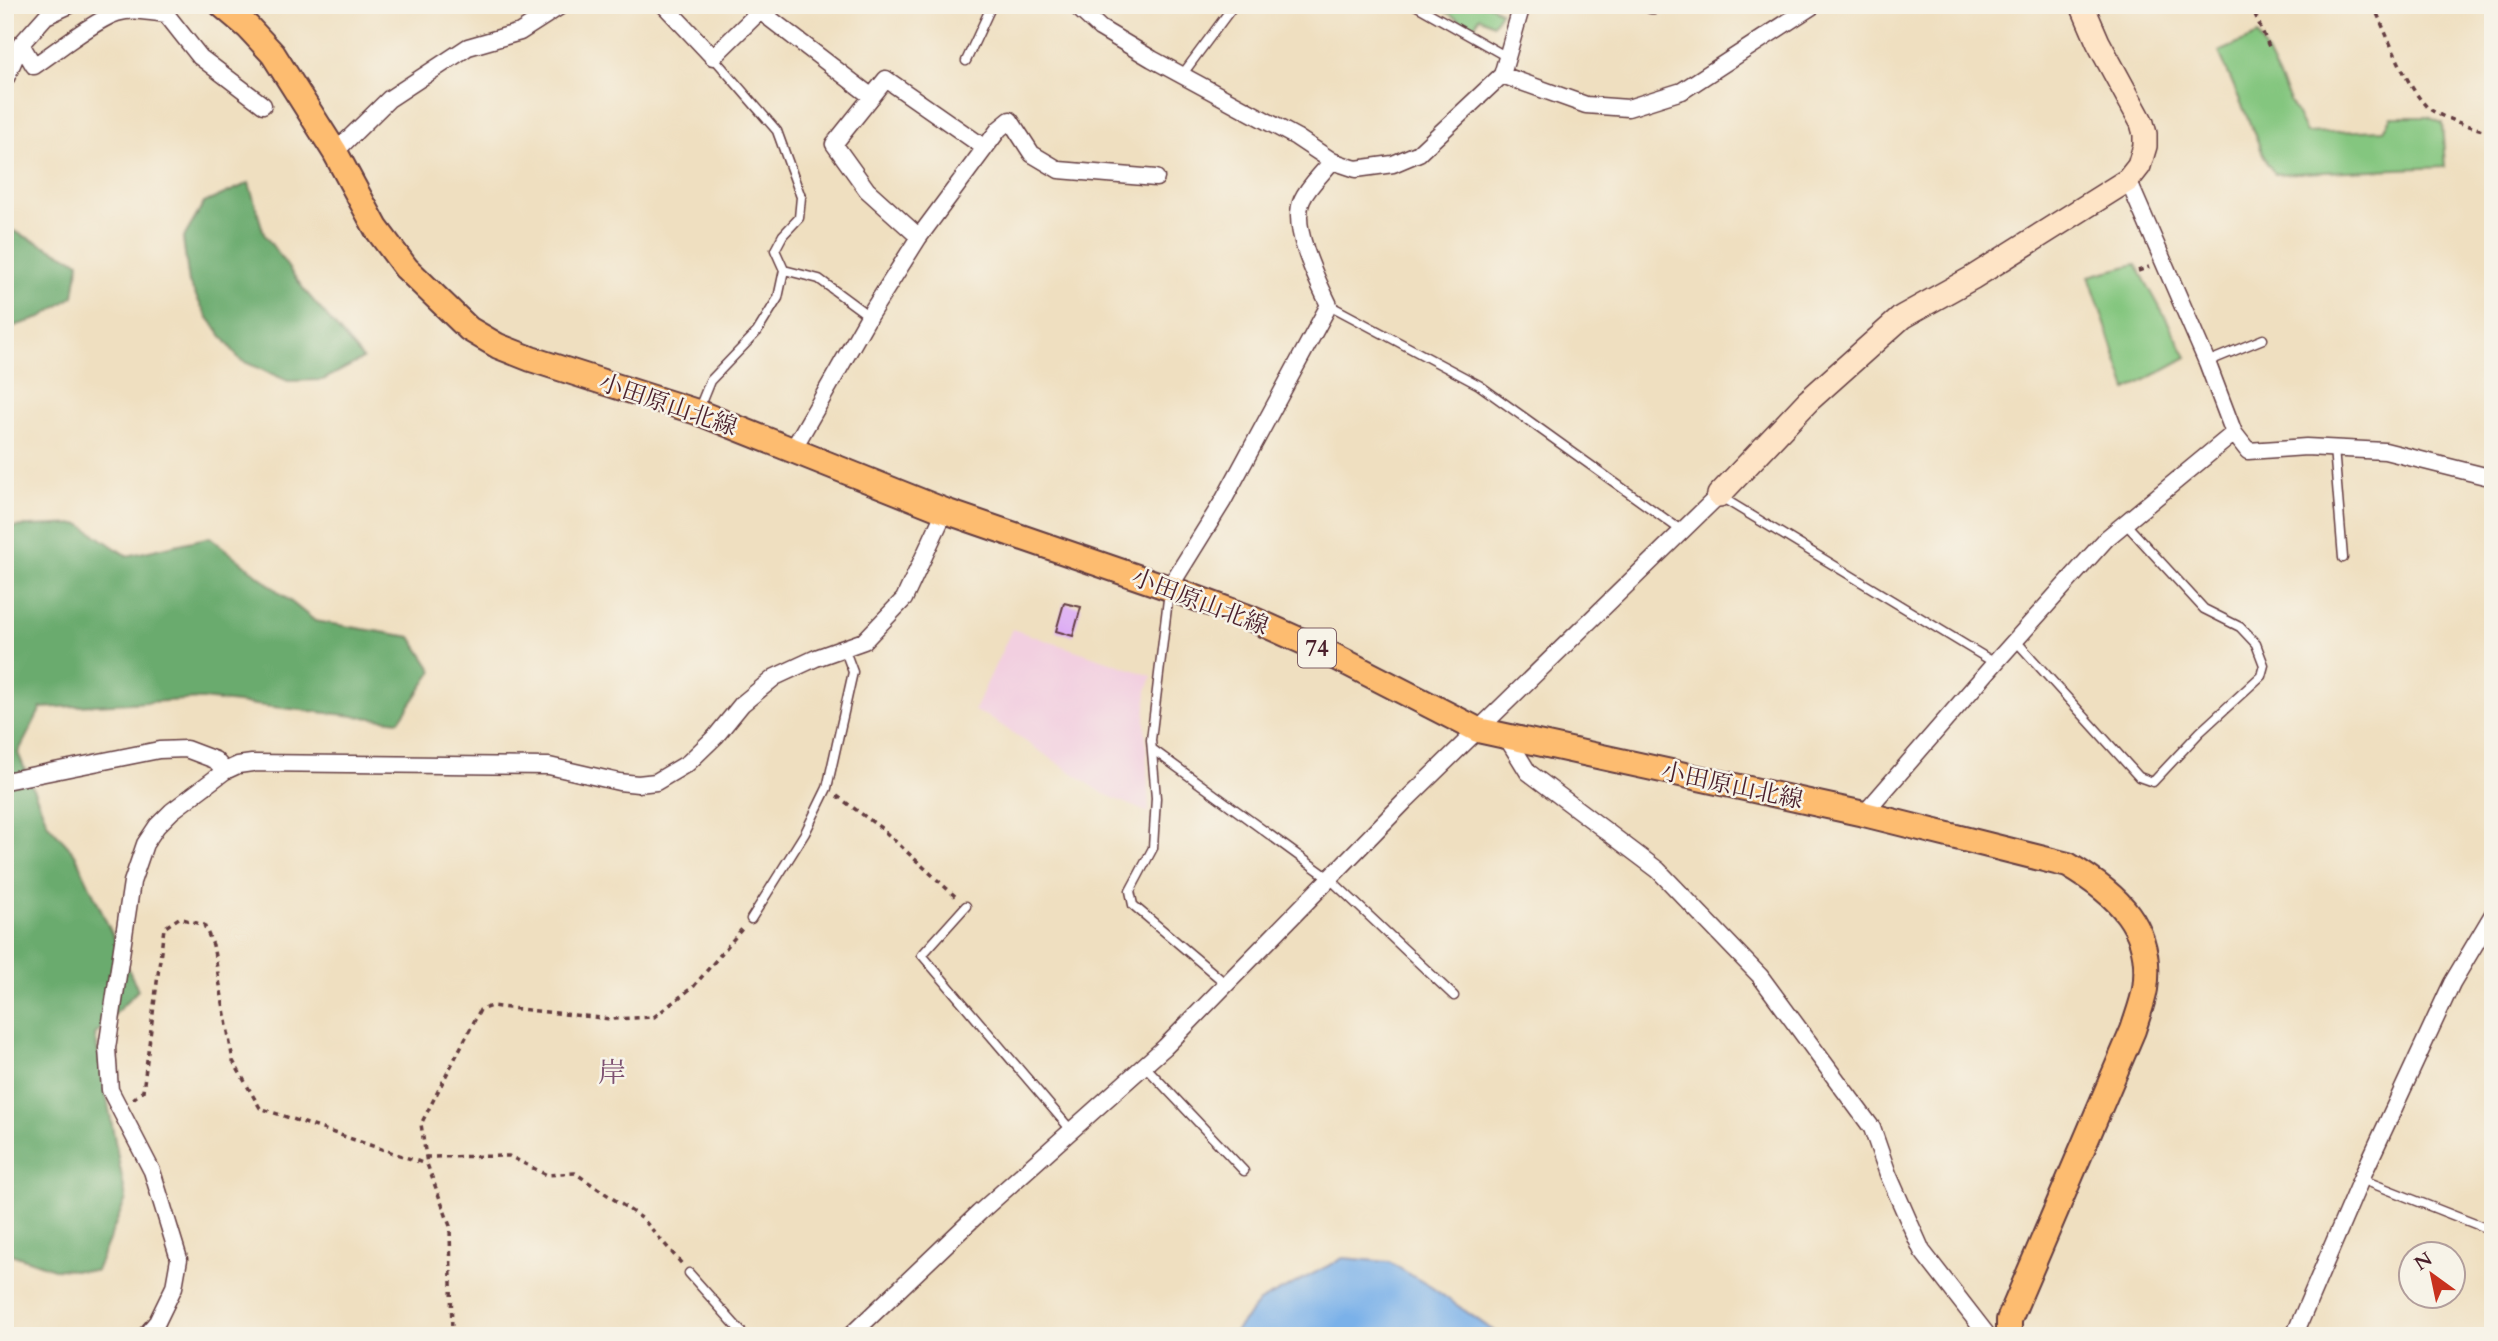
<svg xmlns="http://www.w3.org/2000/svg" width="2498" height="1341" font-family="Cardo,'Noto Serif JP',serif">
	<style>
		.built { fill: #f2cfe0 }
		.green { fill: #84c67f; stroke: #677255; stroke-width: 2 }
		.forest { fill: #6bab6e; stroke: #5a654c; stroke-width: 2 }
		.water { fill: #7ab1e9; stroke: #62688a; stroke-width: 2 }
		.building { fill: #ddadf4 }
		.lines { fill: none; stroke-linecap: round; stroke-linejoin: round }
		.lane-casing { stroke: #633c41; stroke-width: 11 }
		.street-casing { stroke: #633c41; stroke-width: 19 }
		.secondary-casing { stroke: #633c41; stroke-width: 26 }
		.primary-casing { stroke: #633c41; stroke-width: 28 }
		.path { stroke: #633c41; stroke-width: 3.5; stroke-dasharray: 5 5; stroke-linecap: butt }
		.lane { stroke: #fff; stroke-width: 8 }
		.street { stroke: #fff; stroke-width: 16 }
		.secondary { stroke: #fee4c6; stroke-width: 23 }
		.primary { stroke: #fdbc70; stroke-width: 24 }
		.labels { text-anchor: middle; dominant-baseline: central; stroke-width: 5; stroke-linejoin: round; paint-order: stroke }
		.shield { fill: #f7f3e8; stroke: #7e5f64; stroke-width: 2 }
		.shield-label { font-size: 23px; font-weight: bold; fill: #4a1f2b }
		.street-label { font-size: 24px; fill: #4a1f2b; stroke: #f7f3e8 }
		.quarter-label { font-size: 28px; fill: #7d5171; stroke: #f7f3e8 }
	</style>
	<rect width="100%" height="100%" fill="#f7f3e8"/>
	<filter id="ink" filterUnits="userSpaceOnUse"><feTurbulence type="fractalNoise" baseFrequency=".0143" numOctaves="2"/><feDisplacementMap in="SourceGraphic" scale="14" xChannelSelector="R" yChannelSelector="G"/><feConvolveMatrix kernelMatrix="1 2 1 2 8 2 1 2 1" color-interpolation-filters="sRGB"/></filter>
	<filter id="wash" filterUnits="userSpaceOnUse"><feTurbulence type="fractalNoise" baseFrequency=".00686" numOctaves="4" result="noise"/><feDisplacementMap in="SourceGraphic" scale="28" xChannelSelector="R" yChannelSelector="G"/><feGaussianBlur stdDeviation="1.57" result="paint"/><feColorMatrix in="noise" values="0 0 0 0 0 0 0 0 0 0 0 0 0 0 0 0 0 1.4 0 .05"/><feComposite in="paint" operator="in"/></filter>
	<g filter="url(#wash)">
		<rect width="100%" height="100%" fill="#efdfc0"/>
		<path class="built" d="M1012 629 1152 676 1147 691 1145 722 1149 813 1104 794 989 717 974 711Z"/>
		<path class="green" d="M1434 5H1489L1501 12 1493 24 1479 17 1474 28Z
			M2258 35 2306 133 2384 130 2392 117H2428L2442 123 2445 167 2275 174 2267 163 2219 52Z
			M2136 264 2187 357 2127 390 2089 276Z"/>
		<path class="forest" d="M249 183 264 234 305 291 363 359 323 380 288 381 240 360 206 315 189 283 183 239 204 203Z
			M5 227 79 262 74 296 40 318 5 329Z
			M80 524 127 556 210 537 315 621 411 637 433 671 399 721 202 699 41 708 18 753 48 824 75 854 138 990 95 1035 126 1199 96 1271 54 1269 5 1252V527Z"/>
		<path class="water" d="M1343 1258 1389 1262 1431 1287 1501 1336H1231L1259 1302Z"/>
		<g id="blocks">
			<path class="building" d="M1064 603 1081 607 1073 636 1056 631Z"/>
		</g>
	</g>
	<g filter="url(#ink)">
		<use href="#blocks" fill-opacity="0" stroke="#633c41" stroke-width="2"/>
		<g class="lines">
			<g class="lane-casing">
				<path id="lane" d="M1415 5 1507 57
					M966 61 992 5
					M1182 75 1234 5
					M784 270 819 279 869 316
					M1329 305 1479 385 1682 531
					M2207 362 2263 339
					M699 408 710 381 757 332 778 298 784 270 775 250 783 235 799 218 801 197 777 131 713 57
					M2334 448 2343 558
					M1721 497 1995 663
					M1169 591 1151 740 1156 798 1153 848 1130 891 1133 905 1225 983
					M2016 641 2139 777 2153 782 2200 732 2261 676 2264 665 2256 644 2240 627 2204 609 2125 523
					M1152 749 1329 878 1454 996
					M966 906 922 955 1071 1130
					M751 919 805 833 827 788 853 672 844 648
					M1144 1065 1244 1171
					M2361 1179 2493 1231
					M689 1273 745 1336"/>
			</g>
			<g class="street-casing">
				<path id="street" d="M70 5 46 16 21 44 34 66C55 52 95 20 117 13 133 8 150 12 166 14L200 57 263 105
					M664 5 713 57 760 11 872 97
					M1075 5 1100 28 1152 59 1296 137 1332 161 1356 169 1393 164 1419 153 1502 75 1522 5
					M1651 5H1654
					M1502 75 1586 105 1628 108 1682 91 1814 5
					M6 78 21 44
					M335 152 389 99 468 47 520 32 562 5
					M2128 180 2207 362 2234 433 2248 451 2306 447 2385 451 2493 478
					M919 237 867 190 834 144 886 79 985 148
					M792 451 869 316 919 237 999 129 1010 120 1032 154 1059 170 1156 178
					M1169 588 1223 501 1329 305C1317 280 1290 226 1302 200 1308 186 1323 173 1332 161
					M1507 738 1528 772 1658 870 1760 976 1872 1128 1888 1174 1922 1251 1988 1336
					M5 781 159 750 186 749 215 760 225 771
					M1864 814 1995 663 2107 538 2234 433
					M145 1336 157 1322 174 1287 179 1259 152 1171 110 1090 107 1048 132 882 145 844 157 826 172 811 225 771 238 765 252 763 549 766 619 782 638 784 656 782 688 763 716 736 742 704 775 677 816 658 864 641 904 599 945 511
					M850 1336 979 1213 1165 1047 1405 801 1719 495
					M2294 1336 2361 1179 2452 983 2493 914"/>
			</g>
			<g class="secondary-casing">
				<path id="secondary" d="M1719 495 1808 401 1902 317 1972 278 2128 180 2139 166 2145 146V134L2142 123 2098 42 2082 5"/>
			</g>
			<g class="primary-casing">
				<path id="primary" d="M222 5 248 27 273 54 335 152 376 228 406 268 469 329 498 346 531 359 697 412 945 511 1169 588 1250 618 1324 651 1478 730 1864 814 2068 865C2117 894 2154 927 2145 989 2143 1002 2137 1017 2133 1030L2009 1320V1336"/>
			</g>
			<path class="path" d="M2251 5 2270 49
				M2373 5C2388 36 2404 83 2427 107 2438 117 2478 130 2493 132
				M2138 271 2149 267
				M837 796 881 828 956 897
				M133 1099 143 1091 164 928 179 918 204 925 213 945 233 1061 260 1108 426 1164
				M425 1157 509 1156 547 1175 575 1173 643 1219 682 1264
				M452 1336 450 1226 427 1164 421 1124 480 1010 491 1006 611 1019 654 1017 694 986 742 929"/>
			<use href="#lane" class="lane"/>
			<use href="#street" class="street"/>
			<use href="#secondary" class="secondary"/>
			<use href="#primary" class="primary"/>
		</g>
	</g>
	<g class="labels">
		<rect class="shield" x="1298" y="628.5" width="38" height="39" rx="5"/>
		<g class="shield-label">
			<text x="1317" y="648">74</text>
		</g>
		<g class="street-label">
			<text transform="translate(668 405) rotate(19)">小田原山北線</text>
			<text transform="translate(1200 602) rotate(21)">小田原山北線</text>
			<text transform="translate(1732 786) rotate(12)">小田原山北線</text>
		</g>
		<g class="quarter-label">
			<text x="612" y="1073">岸</text>
		</g>
	</g>
	<rect width="2498" height="1341" fill="none" stroke="#f7f3e8" stroke-width="28"/>
	<g transform="translate(2432 1275) rotate(327)"><circle r="33" fill="#f7f3e8" stroke="#b29e9c" stroke-width="2"/>
	<path d="M0-5L12 26L0 18L-12 26Z" fill="#c8321e"/>
	<text y="-10" font-size="19" font-weight="bold" text-anchor="middle" fill="#4a1f2b">N</text>
	</g>
</svg>
